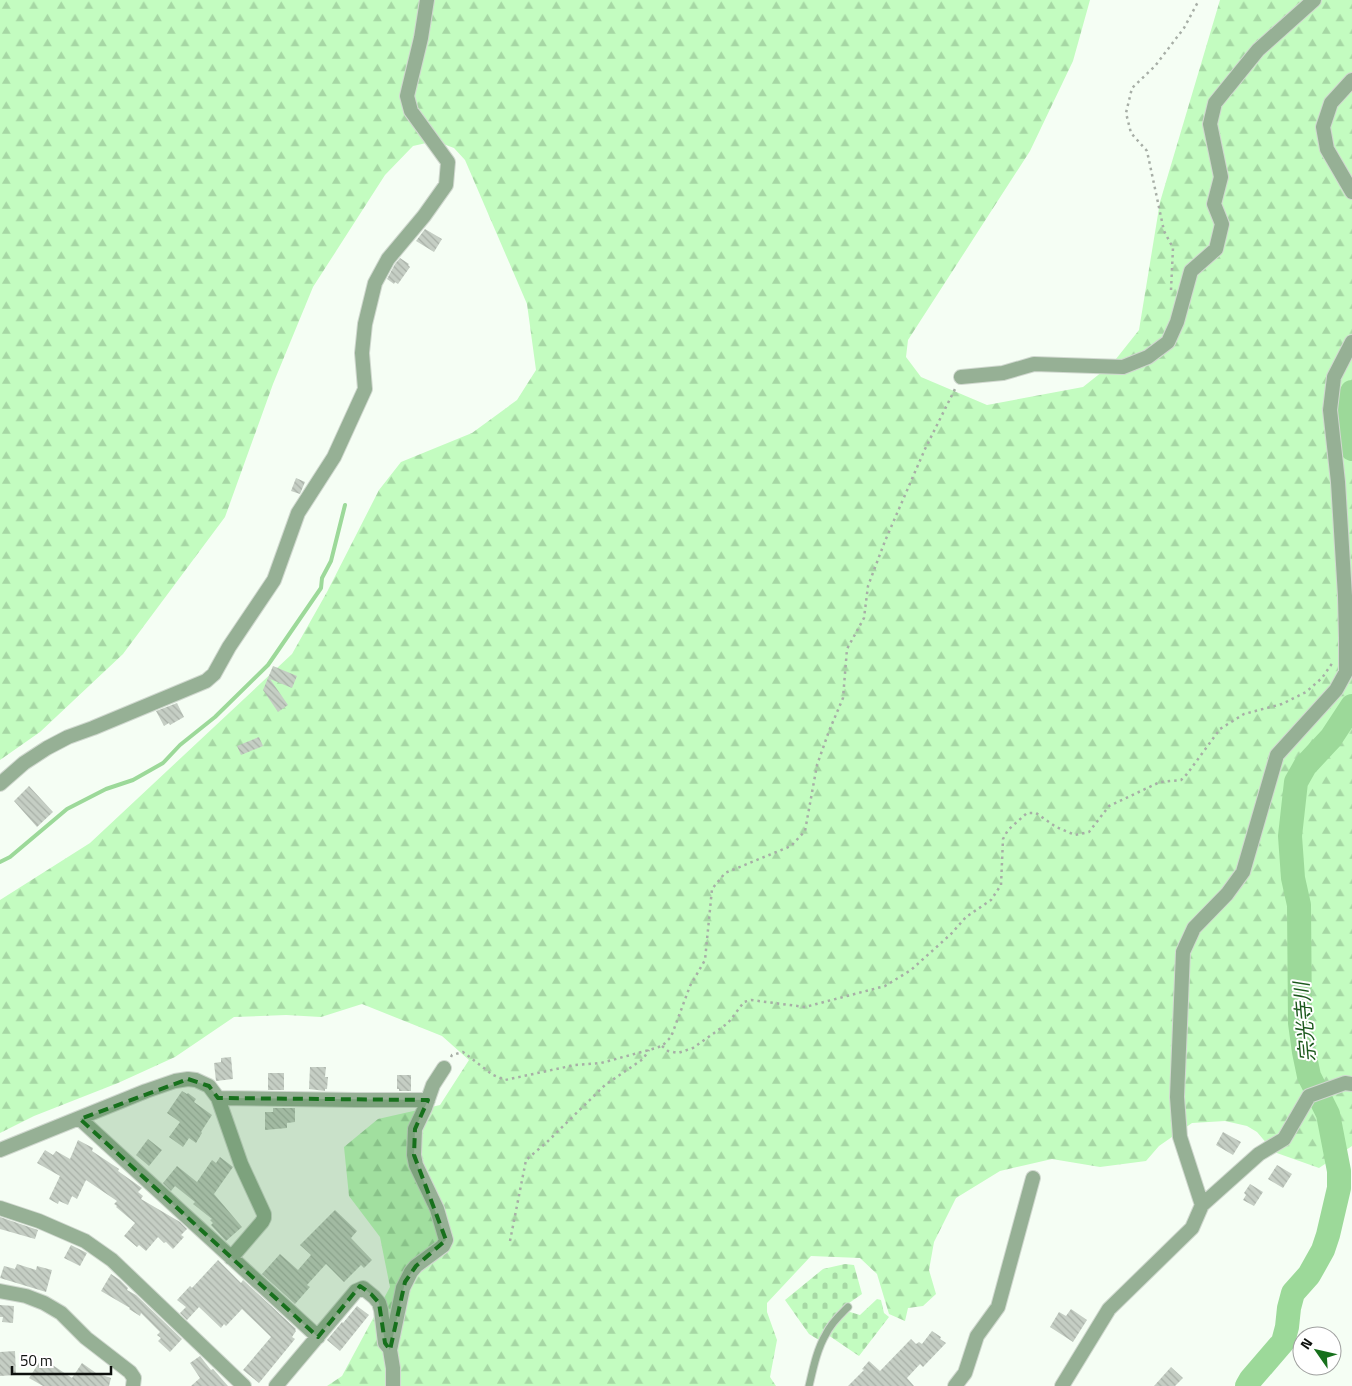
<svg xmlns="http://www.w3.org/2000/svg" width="1352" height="1386" font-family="'Titillium Web','Noto Sans JP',sans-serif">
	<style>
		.forest { fill: url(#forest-firs) }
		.cemetery { fill: url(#cemetery-stones) }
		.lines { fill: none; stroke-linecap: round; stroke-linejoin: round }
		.stream { stroke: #9cd999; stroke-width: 4 }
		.river { stroke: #9cd999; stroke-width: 24 }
		.building { fill: url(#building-back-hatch) }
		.service-casing { stroke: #d0d8cf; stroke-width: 9 }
		.minor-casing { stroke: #d0d8cf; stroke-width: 16 }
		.path { stroke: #a7aea6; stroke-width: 2.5; stroke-dasharray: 2.5 4; stroke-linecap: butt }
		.service { stroke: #96b095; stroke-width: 7 }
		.minor { stroke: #96b095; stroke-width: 14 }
		.marked { fill: #17701c; fill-opacity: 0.2; stroke: #17701c; stroke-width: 4; stroke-dasharray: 10 6; stroke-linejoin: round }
		.labels { text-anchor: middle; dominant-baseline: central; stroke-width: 4; stroke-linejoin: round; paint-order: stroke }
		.water-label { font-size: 20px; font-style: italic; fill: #1c591d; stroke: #fff }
	</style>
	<defs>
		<pattern id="forest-firs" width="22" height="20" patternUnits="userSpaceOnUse" patternTransform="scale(1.25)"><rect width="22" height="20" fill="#c3fcc0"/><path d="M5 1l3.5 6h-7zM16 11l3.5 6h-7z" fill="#a6d7a4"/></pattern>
		<pattern id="cemetery-stones" width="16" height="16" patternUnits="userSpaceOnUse" patternTransform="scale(1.25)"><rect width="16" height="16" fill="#c3fcc0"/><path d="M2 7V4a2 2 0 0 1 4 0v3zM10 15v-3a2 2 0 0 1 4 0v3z" fill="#a6d7a4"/></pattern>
		<pattern id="building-back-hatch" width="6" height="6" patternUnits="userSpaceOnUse" patternTransform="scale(1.25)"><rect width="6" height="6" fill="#c5cec4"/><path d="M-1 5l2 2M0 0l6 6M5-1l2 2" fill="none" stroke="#a8b0a7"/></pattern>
	</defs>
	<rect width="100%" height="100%" fill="#f5fef4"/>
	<path class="forest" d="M0 0H1090L1073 61 1030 151 908 340 906 357 921 377 987 405 1083 387 1112 364 1139 330 1160 202 1220 0H1352V1146L1319 1168 1274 1152 1257 1132 1247 1126 1225 1121 1192 1123 1159 1146 1146 1161 1100 1167 1052 1159 1000 1171 956 1198 934 1242 929 1270 936 1294 923 1306 908 1308 905 1321 889 1314 877 1274 860 1258 811 1256 767 1303V1312L777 1340 770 1377 776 1386H327L342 1376 390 1287 380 1237 349 1196 344 1147 378 1119 440 1105 469 1060 442 1036 362 1004 321 1017 286 1015 234 1017 175 1057 118 1083 34 1116 0 1133V900L90 843 292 654 327 592 379 490 401 462 472 433 517 400 536 370 527 304 465 160 454 148 435 141 413 146 385 175 313 287 273 384 225 517 123 654 40 732 0 760Z"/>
	<path class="cemetery" d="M845 1264 854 1265 862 1294 839 1310 819 1340 809 1334 785 1300 823 1269Z
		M877 1299 881 1300 884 1313 889 1317 859 1356 828 1335 834 1326 847 1313 850 1312 860 1315Z"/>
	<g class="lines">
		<path class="stream" d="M0 862 10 857 67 809 106 789 133 780 163 763 180 745 215 717 268 665 321 588 322 578 331 561 345 505"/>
		<path class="river" d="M1352 392 1350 396C1348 413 1342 433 1352 449
			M1247 1386 1251 1379 1283 1342 1287 1327 1289 1308 1293 1293 1309 1275 1323 1250 1328 1235 1339 1188V1171L1328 1114 1309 1076 1304 1052 1300 1023 1299 905 1293 878 1290 836 1296 782 1305 766 1331 738 1352 706"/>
	</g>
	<path class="building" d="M425 229 442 239 434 252 416 241Z
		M400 258 409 264 408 265 410 267 398 284 395 282 394 284 387 279 395 264Z
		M296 478 305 482 300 494 291 491Z
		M273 666 297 676 292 688 270 679 288 705 278 712 263 690Z
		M177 703 184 717 170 725 169 723 164 726 156 711Z
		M259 737 263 746 241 755 237 746Z
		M29 786 53 812 37 827 14 801Z
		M231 1057 233 1079 216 1081 214 1063 221 1062V1058Z
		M310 1067H326L325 1077H328L327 1089H325V1091L309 1089Z
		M268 1073H284V1090H268Z
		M397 1075H411V1091H399V1089H397Z
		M182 1091 187 1094 188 1093 196 1099 194 1102 212 1115 201 1132 202 1133 196 1143 189 1138 183 1147 169 1137 180 1122 167 1113Z
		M273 1108H295V1122L287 1123V1128L265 1130V1112H273Z
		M1223 1132 1241 1142 1233 1155 1216 1145Z
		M148 1139 162 1150 149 1166 136 1155Z
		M78 1140 93 1148 92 1151 119 1169 118 1171 142 1188 138 1192 143 1196 141 1199 180 1222 187 1229 181 1235 184 1237 173 1249 166 1242 164 1243 158 1237 146 1251 139 1245 137 1247 124 1236 135 1223 116 1207 117 1206 114 1204 117 1201 86 1180 77 1199 72 1196 68 1205 59 1201 58 1204 49 1199 60 1176 37 1163 45 1150 53 1155 56 1151 70 1159Z
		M220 1157 233 1167 214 1194 242 1227 226 1241 211 1225 213 1223 210 1220 212 1219 193 1204 195 1202 175 1186 171 1191 163 1183 177 1166 197 1182 212 1160 216 1163Z
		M1277 1165 1292 1174 1283 1188 1268 1179Z
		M1250 1184 1263 1192 1254 1206 1243 1200 1246 1195 1244 1193Z
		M335 1210 357 1231 351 1238 372 1260 364 1268 361 1265 344 1282 326 1264 307 1285 310 1287 295 1304 262 1274 280 1254 298 1270 311 1255 300 1245Z
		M0 1217 38 1230 35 1239 0 1229Z
		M71 1245 87 1253 80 1266 64 1258Z
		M218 1260 241 1283 243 1280 296 1329 295 1330 296 1331 292 1337 295 1339 259 1383 243 1370 271 1337 242 1309 226 1326 224 1324 221 1328 199 1307 187 1320 180 1313 186 1307 177 1300 190 1286 192 1288Z
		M17 1264 36 1270 37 1266 52 1270 46 1292 0 1278 4 1266 15 1269Z
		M111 1274 120 1280 128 1288 127 1290 136 1295 182 1339 170 1352 158 1341 161 1338 157 1335 160 1332 141 1313 140 1316 129 1309 130 1308 101 1291Z
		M0 1305 14 1306 13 1323 2 1322 3 1317H0Z
		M357 1306 369 1315 340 1351 327 1340 342 1322 343 1323Z
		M1071 1309 1087 1320 1073 1342 1050 1327 1059 1312 1066 1316Z
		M932 1331 941 1337 940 1339 946 1343 923 1367 920 1364 907 1378 914 1386H848L864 1370 862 1369 869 1361 880 1371 911 1339 916 1344 919 1342 922 1344Z
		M15 1351 16 1375 0 1376V1352Z
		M200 1356 211 1370 213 1369 228 1386H191L200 1378 190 1363Z
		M42 1358 72 1378 82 1363 96 1373 111 1378 109 1386H43L29 1378Z
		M1171 1367 1183 1378 1175 1386H1154Z"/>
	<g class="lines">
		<g class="service-casing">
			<path id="service" d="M809 1386C813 1369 817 1349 826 1334 831 1323 840 1315 848 1307"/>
		</g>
		<g class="minor-casing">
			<path id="minor" d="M1352 80 1331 103 1323 127 1327 149 1352 192
				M961 377 1003 373 1034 364 1123 367 1148 357 1168 342 1177 322 1191 271 1216 249 1222 224 1214 204 1221 177 1210 124 1215 103 1258 50 1314 0
				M0 784 24 763 47 748 68 737 93 728 206 681 214 674 229 647 274 580 298 513 334 457 365 389 362 353 365 324 375 283 388 259 424 216 446 185 448 162 411 111 407 96 421 38 427 0
				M218 1098 356 1100H428
				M80 1119 318 1337
				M0 1150 146 1091 175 1081 188 1079 196 1080 209 1086 218 1098 241 1164 264 1214V1218L262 1222 231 1258
				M1202 1205 1180 1137 1177 1097 1183 952 1194 928 1227 894 1243 872 1277 755 1336 690 1346 672V638L1345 596 1338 482 1330 410 1334 377 1352 342
				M0 1208 39 1221 85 1241 112 1260 244 1386
				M0 1291 26 1296 44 1303 61 1313 86 1338 130 1372 134 1378 133 1386
				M276 1386 356 1291 363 1288 374 1297 379 1303 381 1310 385 1343 390 1349
				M393 1386V1368L390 1350 403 1288 411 1272 416 1266 443 1246 446 1240 437 1209 416 1165 414 1155 415 1129 425 1108 433 1085 444 1068
				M955 1386 965 1373 977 1336 998 1307 1033 1178
				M1062 1386 1109 1309 1192 1228 1202 1205 1259 1154 1284 1139 1309 1096 1345 1083 1352 1084"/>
		</g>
		<path class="path" d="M1171 290 1173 248 1164 231 1147 151 1131 133 1126 113 1132 88 1155 66 1184 28 1199 0
			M662 1046 668 1051 678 1053 693 1048 728 1023 744 1002 751 1000 805 1007 885 986 911 970 951 934 966 917 991 900 1001 885 1003 839 1008 830 1027 813H1036L1056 827 1075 835 1089 832 1109 806 1160 782 1181 780 1187 774 1220 729 1244 714 1282 704 1306 692 1322 678 1333 662
			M451 1057 452 1055 463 1052 493 1075 505 1080 575 1065 601 1063 649 1050 662 1046 671 1037 690 986 705 960 712 889 725 873 791 846 805 831 817 765 829 731 843 698 847 649 864 618 868 586 885 541 925 449 956 387
			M510 1241 526 1160 547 1142 605 1085 643 1059 649 1050"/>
		<use href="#service" class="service"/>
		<use href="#minor" class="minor"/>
	</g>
	<path class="marked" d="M188 1079 209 1086 218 1098 428 1100 415 1129 414 1155 446 1240 416 1266 405 1282 390 1350 385 1343 379 1303 371 1294 360 1286 318 1337 80 1119Z"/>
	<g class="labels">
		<g class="water-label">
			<text transform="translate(1304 1022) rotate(-95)">宗光寺川</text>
		</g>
	</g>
	<g transform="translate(1317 1351) rotate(304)"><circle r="24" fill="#ffffff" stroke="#9fa09f"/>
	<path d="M0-4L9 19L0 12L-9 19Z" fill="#17701c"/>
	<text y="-8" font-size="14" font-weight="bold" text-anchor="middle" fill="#0e110e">N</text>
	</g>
	<path d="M12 1366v8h99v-8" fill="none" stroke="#0e110e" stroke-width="2.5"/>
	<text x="20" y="1366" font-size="15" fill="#0e110e" stroke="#ffffff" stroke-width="4" paint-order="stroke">50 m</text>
</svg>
